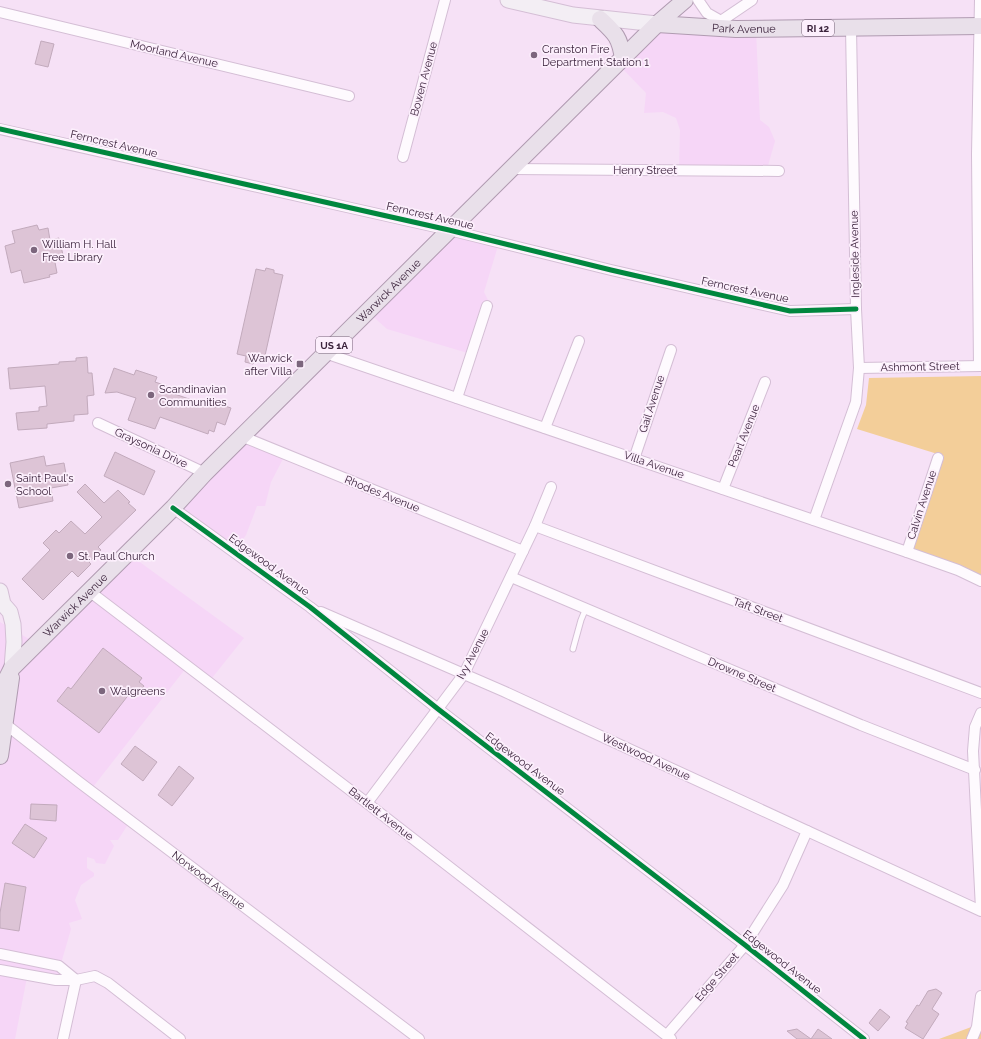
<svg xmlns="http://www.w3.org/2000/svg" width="981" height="1039" font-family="Raleway,sans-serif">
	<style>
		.built { fill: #f6d6f7 }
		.green { fill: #f3ce99 }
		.building { fill: #ddc4d6; stroke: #c2aabc }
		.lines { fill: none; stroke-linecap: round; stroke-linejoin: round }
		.lane-casing { stroke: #d4bed5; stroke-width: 7 }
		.street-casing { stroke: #d4bed5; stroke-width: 12 }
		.secondary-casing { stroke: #d4bed5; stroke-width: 17 }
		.primary-casing { stroke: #b09bb1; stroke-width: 18 }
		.lane { stroke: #fefafe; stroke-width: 5 }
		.street { stroke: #fefafe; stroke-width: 10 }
		.secondary { stroke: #f3eef4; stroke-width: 15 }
		.primary { stroke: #e9e0ea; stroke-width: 16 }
		.cycleway-casing { stroke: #fceffc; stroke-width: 8 }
		.cycleway { stroke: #00873e; stroke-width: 5 }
		.poi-dot { fill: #7c667d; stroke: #fceffc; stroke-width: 1.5 }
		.labels { text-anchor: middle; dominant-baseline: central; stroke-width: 3.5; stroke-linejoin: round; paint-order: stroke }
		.shield { fill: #fceffc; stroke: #756076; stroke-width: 1 }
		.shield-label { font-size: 10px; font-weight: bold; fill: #3b233c }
		.street-label { font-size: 11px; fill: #3b233c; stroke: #fceffc }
		.poi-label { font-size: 11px; fill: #3b233c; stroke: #fceffc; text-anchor: start }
	</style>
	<rect width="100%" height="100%" fill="#f6e1f6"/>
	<path class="built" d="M655 25 756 30 760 120 769 127 775 141 767 169H679L680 130 676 118 663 112 644 113 646 93 618 64Z
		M447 232 498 246 484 292 488 300 475 344 471 354 387 329 368 312Z
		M243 437 284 457 271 482 265 506H257L246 535 234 552 175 507Z
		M126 552 244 638 208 683 186 668 93 787 132 818 118 840H110L114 846 105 864 96 863 94 859 87 857V868L94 873V876L81 885 75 900 82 919 69 923 71 929 60 967 71 978 27 977 15 1039H0V622L34 642Z"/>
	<path class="green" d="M981 376V577L912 549 944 456 857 429 866 405 869 378Z
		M974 1026 981 1030V1039H939Z"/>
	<path class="building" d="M41 41 54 44 48 67 35 64Z
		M37 225 39 230 48 228 50 240 59 238 63 255 54 257 57 273 49 275 50 277 24 283 21 270 11 273 5 246 15 243 12 231Z
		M266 268 274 270V273L283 275 264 360 254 358 253 364 245 362 246 356 237 354 256 269 265 271Z
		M87 357 88 373H92L94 395 87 396 88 414 74 415V421L47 424V428L18 430 16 413 39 411V407L47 406 45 386 10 389 8 368 59 364V362L76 361V358Z
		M114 368 134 375 136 370 157 377 155 382 167 386 166 391 215 408 216 403 231 408 225 425 217 422 214 432 209 430 208 434 160 417 155 429 128 420 136 398 117 392 105 393Z
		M115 452 155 471 144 495 104 476Z
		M44 456 46 466 64 463 68 485 51 488 53 501 19 508 10 463Z
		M85 484 104 503 118 490 130 502 128 503 136 510 98 547 101 550 89 562 91 564 78 577 72 571 43 600 22 579 50 550 43 543 56 530 59 533 71 521 85 534 102 517 77 492Z
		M103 648 142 678 139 682 144 686 135 698 130 693 99 733 57 701 68 687 71 689Z
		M135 746 157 762 143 781 121 764Z
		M179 766 194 778 172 806 158 795Z
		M31 804 57 805 56 821 30 819Z
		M25 824 47 838 34 858 12 843Z
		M5 883 26 887 19 931 0 928V913Z
		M936 989 942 993 932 1009 939 1014 923 1039 905 1028 908 1023 906 1022 917 1005 919 1006 928 991Z
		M880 1009 890 1017 878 1031 869 1023Z
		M797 1029 811 1039 818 1029 832 1039H797L787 1031Z"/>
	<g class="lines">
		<g class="lane-casing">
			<path id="lane" d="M573 649 581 620 586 608"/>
		</g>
		<g class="street-casing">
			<g id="street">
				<path d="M698 0 707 13 730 26"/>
				<path d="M0 12 349 96"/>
				<path d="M721 21 752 0"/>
				<path d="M0 129 449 230 611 270 790 311 856 309"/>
				<path d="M403 157 445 0"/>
				<path d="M511 169 779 171"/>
				<path d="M325 353 907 552 958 570 981 581"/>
				<path d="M979 366 977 154 980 0"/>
				<path d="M859 368 981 366"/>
				<path d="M457 398 487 306"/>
				<path d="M98 423 205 473"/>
				<path d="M545 428 579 341"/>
				<path d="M241 436 523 551"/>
				<path d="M634 459 671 350"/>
				<path d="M723 489 765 382"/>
				<path d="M173 508 310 607 438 709 745 945 864 1039"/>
				<path d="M814 520 856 402 859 368 856 309 851 28"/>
				<path d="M535 526 981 693"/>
				<path d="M907 552 938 458"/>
				<path d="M511 577 861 725 975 770"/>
				<path d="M89 591 367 803 671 1039"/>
				<path d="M321 612 503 691 981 911"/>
				<path d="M981 713 975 727 973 751 981 909"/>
				<path id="s1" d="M4 723 79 782 419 1039"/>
				<path d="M367 803 464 674 535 526 551 487"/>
				<path d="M0 954 59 966 76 980"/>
				<path d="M0 970 56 980H76L95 976 108 983 180 1039"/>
				<path d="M667 1035 745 945 783 885 807 831"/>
				<path d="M63 1039 76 980"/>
				<path d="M972 1039 977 1027 981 996"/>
			</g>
		</g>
		<g class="secondary-casing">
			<path id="secondary" d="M508 0 573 15 657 24
				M0 591 3 604 10 612 13 624 14 642 12 668"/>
		</g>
		<g class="primary-casing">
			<g id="primary">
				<path d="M600 19C615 33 620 37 623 59"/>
				<path id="s2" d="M657 24 736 29 981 26"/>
				<path id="s3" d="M0 692 12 668 173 508 205 473 657 24 685 0"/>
				<path d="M0 756 11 678"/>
			</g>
		</g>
		<use href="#lane" class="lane"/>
		<use href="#street" class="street"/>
		<use href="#secondary" class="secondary"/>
		<use href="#primary" class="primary"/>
		<g class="cycleway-casing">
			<path id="cycleway" d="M0 129 449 230 611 270 790 311 856 309
				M173 508 310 607 438 709 745 945 864 1039"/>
		</g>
		<use href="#cycleway" class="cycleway"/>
	</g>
	<g class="poi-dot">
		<circle cx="534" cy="55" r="4"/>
		<circle cx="34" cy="250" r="4"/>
		<rect x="296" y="360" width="8" height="8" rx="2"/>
		<circle cx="151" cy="395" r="4"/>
		<circle cx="8" cy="484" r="4"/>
		<circle cx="70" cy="556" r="4"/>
		<circle cx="102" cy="691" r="4"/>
	</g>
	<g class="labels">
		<g class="shield">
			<rect x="802" y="20" width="32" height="16" rx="3"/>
			<rect x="316" y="337" width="36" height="16" rx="3"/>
		</g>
		<g class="shield-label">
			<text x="818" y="28">RI 12</text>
			<text x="334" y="345">US 1A</text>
		</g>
		<g class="street-label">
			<text stroke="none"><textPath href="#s2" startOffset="87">Park Avenue</textPath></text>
			<text transform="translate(174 54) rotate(13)">Moorland Avenue</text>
			<text transform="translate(424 79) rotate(-75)">Bowen Avenue</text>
			<text transform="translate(114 144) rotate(13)">Ferncrest Avenue</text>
			<text x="645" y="170">Henry Street</text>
			<text transform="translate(430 216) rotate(13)">Ferncrest Avenue</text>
			<text transform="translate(855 254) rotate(-91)">Ingleside Avenue</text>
			<text transform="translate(745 290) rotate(12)">Ferncrest Avenue</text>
			<text stroke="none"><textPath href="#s3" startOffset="560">Warwick Avenue</textPath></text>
			<text transform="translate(920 367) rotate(-1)">Ashmont Street</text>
			<text transform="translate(652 404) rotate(-72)">Gail Avenue</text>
			<text transform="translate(744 436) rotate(-68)">Pearl Avenue</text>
			<text transform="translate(151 448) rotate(25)">Graysonia Drive</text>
			<text transform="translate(654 465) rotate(19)">Villa Avenue</text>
			<text transform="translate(382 494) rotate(22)">Rhodes Avenue</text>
			<text transform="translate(922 505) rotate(-72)">Calvin Avenue</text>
			<text transform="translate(269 565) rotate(36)">Edgewood Avenue</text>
			<text stroke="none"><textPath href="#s3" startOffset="116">Warwick Avenue</textPath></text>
			<text transform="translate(758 610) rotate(20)">Taft Street</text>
			<text transform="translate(473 654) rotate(-62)">Ivy Avenue</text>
			<text transform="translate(742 675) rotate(23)">Drowne Street</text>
			<text transform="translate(646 757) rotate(25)">Westwood Avenue</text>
			<text transform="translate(525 764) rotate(37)">Edgewood Avenue</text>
			<text transform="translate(381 814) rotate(38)">Bartlett Avenue</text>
			<text stroke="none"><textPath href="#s1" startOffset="258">Norwood Avenue</textPath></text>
			<text transform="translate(782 962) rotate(38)">Edgewood Avenue</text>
			<text transform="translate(717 977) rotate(-49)">Edge Street</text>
		</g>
		<g class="poi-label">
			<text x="542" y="49">Cranston Fire<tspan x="542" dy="13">Department Station 1</tspan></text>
			<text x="42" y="244">William H. Hall<tspan x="42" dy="13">Free Library</tspan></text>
			<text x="292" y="358" text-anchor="end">Warwick<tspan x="292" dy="13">after Villa</tspan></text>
			<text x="159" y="389">Scandinavian<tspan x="159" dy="13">Communities</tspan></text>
			<text x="16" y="478">Saint Paul's<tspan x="16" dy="13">School</tspan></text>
			<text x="78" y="556">St. Paul Church</text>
			<text x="110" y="691">Walgreens</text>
		</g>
	</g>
</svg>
